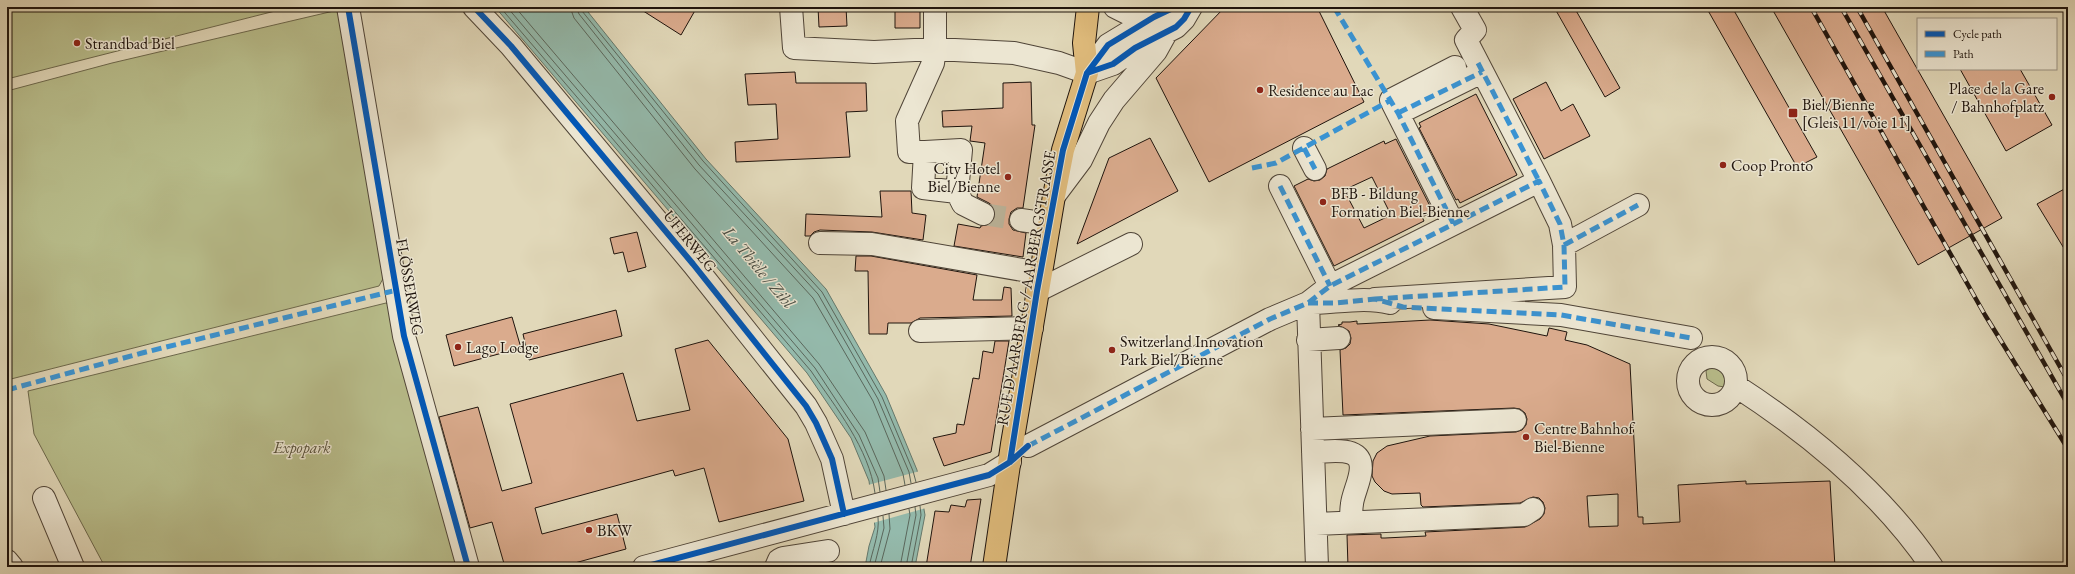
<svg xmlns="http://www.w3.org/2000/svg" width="2075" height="574" font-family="'EB Garamond',serif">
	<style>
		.green { fill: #b8bd8b; stroke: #6c684c }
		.water { fill: #94baac; stroke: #65786c }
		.pier { fill: #e1d8b9 }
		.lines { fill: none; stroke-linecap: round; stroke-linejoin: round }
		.shore { stroke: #5a675c; stroke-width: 1 }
		.building { fill: #daab8d; stroke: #1f140d; fill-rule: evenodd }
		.minor-tunnel { stroke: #bab197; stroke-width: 22; stroke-dasharray: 22 11; stroke-linecap: butt }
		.minor-casing { stroke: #504538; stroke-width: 24 }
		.major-casing { stroke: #1f140d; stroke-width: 24 }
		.minor { stroke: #ece6d2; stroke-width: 22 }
		.major { stroke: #e0bc7c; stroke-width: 22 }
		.rail-casing { stroke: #1f140d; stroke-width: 4.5 }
		.rail { stroke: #ece6d2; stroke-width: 3; stroke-dasharray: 9; stroke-linecap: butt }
		.quiet { stroke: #3a93d2; stroke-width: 5; stroke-dasharray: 10 5; stroke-linecap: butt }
		.cycleway-casing { stroke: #ece6d2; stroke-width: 8 }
		.cycleway { stroke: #0057b8; stroke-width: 6 }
		.poi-dot { fill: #8f2418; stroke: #ece6d2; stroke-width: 1.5 }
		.labels { text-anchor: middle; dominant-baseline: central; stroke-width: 3; stroke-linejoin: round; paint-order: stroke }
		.poi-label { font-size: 16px; fill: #1f140d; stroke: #ece6d2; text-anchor: start }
		.street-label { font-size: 16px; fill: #1f140d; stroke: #ece6d2 }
		.park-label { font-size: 16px; font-style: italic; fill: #554f39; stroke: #ece6d2 }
		.water-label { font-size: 17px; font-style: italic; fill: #484e45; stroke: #ece6d2 }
	</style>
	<rect width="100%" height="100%" fill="#e1d8b9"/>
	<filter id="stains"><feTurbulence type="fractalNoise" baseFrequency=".005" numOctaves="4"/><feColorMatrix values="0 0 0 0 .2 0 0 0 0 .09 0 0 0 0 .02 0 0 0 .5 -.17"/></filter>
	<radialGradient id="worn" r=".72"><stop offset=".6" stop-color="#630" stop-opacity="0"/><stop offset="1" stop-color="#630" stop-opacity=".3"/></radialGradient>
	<path class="green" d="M7 7H287V8L7 79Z
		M338 10 385 275 379 286 7 380V91L112 63Z
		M386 303 392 307 459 567H105L34 434 28 391Z
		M1712 366C1719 367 1727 373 1729 380L1725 387 1718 386 1707 379 1706 371Z"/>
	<path class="water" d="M495 7H584L706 159 826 289 886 395 917 470 925 515 915 567H865L869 546 875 527 869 481 851 438 807 373Z"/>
	<path class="pier" d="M920 471 926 508 873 523 868 485Z"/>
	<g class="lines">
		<path class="shore" d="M500 7 811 371C836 408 869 448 875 493
			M507 7 815 368 859 435 878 478 880 492
			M515 7 819 364 865 432 884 476 886 490
			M570 7 574 18 695 169 813 298 873 401 903 474 905 485
			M576 7 579 14 699 165 818 294 878 399 909 472 911 483
			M581 7 582 11 703 161 822 292 882 397 913 471 916 482
			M869 567C872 551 880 533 878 517
			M874 567 884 528 883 516
			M880 567 890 529 889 514
			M900 567 910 515 909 509
			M906 567 916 515 915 507
			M911 567 921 515 920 506"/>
	</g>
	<path class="building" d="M637 7H697L681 35Z
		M818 7H846L847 26 819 27Z
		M895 7H920V28H895Z
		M1225 7H1317L1364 102 1209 182 1156 78Z
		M1554 7H1574L1620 88 1605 97Z
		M1706 7H1732L1817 157 1797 167Z
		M1771 7H1882L2002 218 1918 265Z
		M1960 69H2020L2052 125 2006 151Z
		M795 72 796 83H866L867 111 846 112 850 157 736 162 735 142 778 139 776 104 748 105 745 74Z
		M1031 82 1032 125H1035L1023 208H1017L1011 212 1009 219V224L1013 230 1026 233 1023 257 954 246 958 224 980 228 981 226 990 224 994 219 995 213 994 207 989 203 977 197 985 143 970 141 972 126 943 127 942 111 1003 108V83Z
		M1546 82 1561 111 1573 104 1590 136 1544 159 1513 99Z
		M1476 94 1517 175 1460 203 1458 199 1456 200 1419 128 1421 127 1419 123Z
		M1150 138 1178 191 1077 244 1109 158Z
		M1396 139 1433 212 1422 217 1424 221 1334 266 1294 186 1308 179 1314 181 1320 180 1325 176 1327 169 1384 141 1385 144ZM1372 177 1391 215 1364 228 1344 190Z
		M2068 187V255L2037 204Z
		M880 191H911L912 213 926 215 923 240 872 232 820 230 814 232 810 236H805L806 214 882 217Z
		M637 232 646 267 628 272 623 252 614 254 610 238Z
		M856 256H871L977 275 973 300H1002L1004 287 1011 288 1012 316 920 318 911 323H888L887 334H869L868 271H855Z
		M616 310 622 336 529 360 523 334Z
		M512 317 521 348 454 366 446 335Z
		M1430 320 1489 324 1547 336 1549 328 1567 332 1565 340 1587 345 1630 364 1638 517H1643V524L1680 522 1678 485 1746 481V484L1830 481 1835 567H1348L1347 535 1381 534V538H1385L1426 536 1425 532 1525 527 1540 519 1544 514 1545 508 1543 502 1539 498 1533 497 1520 503 1423 507 1421 505 1420 493 1392 494 1384 491 1375 482 1372 476 1373 461 1377 453 1387 446 1430 436 1516 432 1522 430 1526 425 1527 419 1525 413 1520 409 1514 408 1343 415 1340 350 1346 348 1350 344 1351 338 1349 331 1338 325 1342 324V322H1350L1357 321V324ZM1618 494V526L1589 527 1587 496Z
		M708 340 788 439 804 501 719 522 704 468 675 476 673 470 535 508 542 534 617 514 626 549 560 567H505L492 522 470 528 439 417 478 407 502 491 532 483 510 404 623 373 637 421 690 410 675 349Z
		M995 341H1009L991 452 944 466 933 438 956 433 957 424 964 425 973 378 979 379 983 351 993 353Z
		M981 499 970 567H926L935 511 949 512 951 505 965 507 967 500Z"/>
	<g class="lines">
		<path class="minor-tunnel" d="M983 214 1021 220"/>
		<g class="minor-casing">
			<path id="minor" d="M348 7 404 336 468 567
				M474 7 511 46 693 264 806 406 816 423 832 459 844 514
				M791 7 794 48 874 52 935 49 1014 53 1059 63 1087 73
				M1115 7 1133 16 1154 17
				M1462 7 1475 30 1466 40 1539 181
				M1087 73 1113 64 1135 48 1176 27 1184 19 1191 7
				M1087 73 1108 45 1154 17 1175 7
				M1399 113 1482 72
				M1304 148 1315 169
				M925 152 961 150 957 192 923 188 925 152H909L907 121 933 63 935 49V7
				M1280 186 1330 286
				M957 192 963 204 983 214
				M1054 196 1081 160 1099 123 1114 100 1156 51 1166 33
				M1021 220 1049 224
				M1453 223 1391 100 1455 67
				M820 243 872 244 1040 273
				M1564 245 1638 205
				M1037 291 1131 244
				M1308 303C1334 303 1366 296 1390 303
				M1308 303 1317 567
				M1434 308 1561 315 1691 338
				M920 331 1032 328
				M1308 340 1339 338
				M1688 381a24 24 0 1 1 48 0a24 24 0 1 1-48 0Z
				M1736 386C1810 434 1882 493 1932 567
				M1312 429 1515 420
				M1028 446 1270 319 1308 303 1330 286 1539 181 1560 224 1564 245 1565 287 1375 299
				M1313 452C1325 452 1340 449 1351 453 1372 461 1353 490 1352 504 1351 510 1351 516 1351 522
				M44 498 73 567
				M1316 524 1524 515 1533 509
				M7 561 12 567
				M644 567 989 475 1010 462
				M776 567 779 560 783 558 828 551"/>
		</g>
		<g class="major-casing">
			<path id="major" d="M994 567 1012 444 1054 196 1063 150 1087 73 1084 43 1088 7"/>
		</g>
		<use href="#minor" class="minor"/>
		<use href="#major" class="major"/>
		<g class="rail-casing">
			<path id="rail" d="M1811 7 1985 315 2068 449
				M1841 7 2068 405
				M1857 7 2068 381"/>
		</g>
		<use href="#rail" class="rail"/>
		<path class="quiet" d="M1334 7 1398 113 1453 223
			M1478 63 1539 181
			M1398 113 1482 72
			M1304 148 1315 169
			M1252 168 1276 163 1391 100
			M1280 186 1330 286
			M1564 245 1638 205
			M1308 303H1335L1375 299 1403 307 1561 315 1691 338
			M7 390 142 353 397 290
			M1028 446 1270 319 1308 303 1330 286 1539 181 1560 224 1564 245 1565 287 1375 299"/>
		<g class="cycleway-casing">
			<path id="cycleway" d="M348 7 404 336 468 567
				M474 7 511 46 693 264 806 406 816 423 832 459 844 514
				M1087 73 1113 64 1135 48 1176 27 1184 19 1191 7
				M1010 462 1037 291 1063 150 1087 73 1108 45 1154 17 1175 7
				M644 567 989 475 1010 462 1028 446"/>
		</g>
		<use href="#cycleway" class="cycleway"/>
	</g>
	<g class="poi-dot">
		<circle cx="77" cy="43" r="4"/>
		<circle cx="1260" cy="90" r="4"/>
		<circle cx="2052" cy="97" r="4"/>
		<rect x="1788" y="108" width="10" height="10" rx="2"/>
		<circle cx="1723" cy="165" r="4"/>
		<circle cx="1008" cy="177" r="4"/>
		<circle cx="1323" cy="202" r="4"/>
		<circle cx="458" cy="347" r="4"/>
		<circle cx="1112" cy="350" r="4"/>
		<circle cx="1526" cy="437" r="4"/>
		<circle cx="589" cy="530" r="4"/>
	</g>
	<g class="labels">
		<g class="poi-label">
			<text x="85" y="43">Strandbad Biel</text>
			<text x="2044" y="88" text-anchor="end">Place de la Gare<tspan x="2044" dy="18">/ Bahnhofplatz</tspan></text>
			<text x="1268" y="90">Residence au Lac</text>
			<text x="1802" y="104">Biel/Bienne<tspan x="1802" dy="18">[Gleis 11/voie 11]</tspan></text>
			<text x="1731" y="165">Coop Pronto</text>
			<text x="1000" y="168" text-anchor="end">City Hotel<tspan x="1000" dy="18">Biel/Bienne</tspan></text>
			<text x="1331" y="193">BFB - Bildung<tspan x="1331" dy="18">Formation Biel-Bienne</tspan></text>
			<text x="1120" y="341">Switzerland Innovation<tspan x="1120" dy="18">Park Biel/Bienne</tspan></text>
			<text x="466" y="347">Lago Lodge</text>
			<text x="1534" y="428">Centre Bahnhof<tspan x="1534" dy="18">Biel-Bienne</tspan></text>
			<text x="597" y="530">BKW</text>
		</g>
		<g class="street-label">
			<text transform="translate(690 241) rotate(51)">UFERWEG</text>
			<text transform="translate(410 287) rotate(80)">FLÖSSERWEG</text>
			<text transform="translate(1026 288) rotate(-80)">RUE D'AARBERG / AARBERGSTRASSE</text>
		</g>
		<g class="park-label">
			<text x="302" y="447">Expopark</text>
		</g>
		<g class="water-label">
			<text transform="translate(759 267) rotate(50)">La Thièle / Zihl</text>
		</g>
	</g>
	<rect width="2075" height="574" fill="none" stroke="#e1d8b9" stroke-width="24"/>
	<rect x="8" y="8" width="2059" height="558" fill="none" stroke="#1f140d" stroke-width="2"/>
	<rect x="12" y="12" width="2051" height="550" fill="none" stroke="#1f140d"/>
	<rect x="1917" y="18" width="140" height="52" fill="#ece6d2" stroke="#9a9283"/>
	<rect x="1925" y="31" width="20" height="6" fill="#0057b8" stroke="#9a9283"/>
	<text x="1953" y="38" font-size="12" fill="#1f140d">Cycle path</text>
	<rect x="1925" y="51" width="20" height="6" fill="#3a93d2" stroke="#9a9283"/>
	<text x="1953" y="58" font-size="12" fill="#1f140d">Path</text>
	<rect width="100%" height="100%" filter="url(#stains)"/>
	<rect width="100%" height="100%" fill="url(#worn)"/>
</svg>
